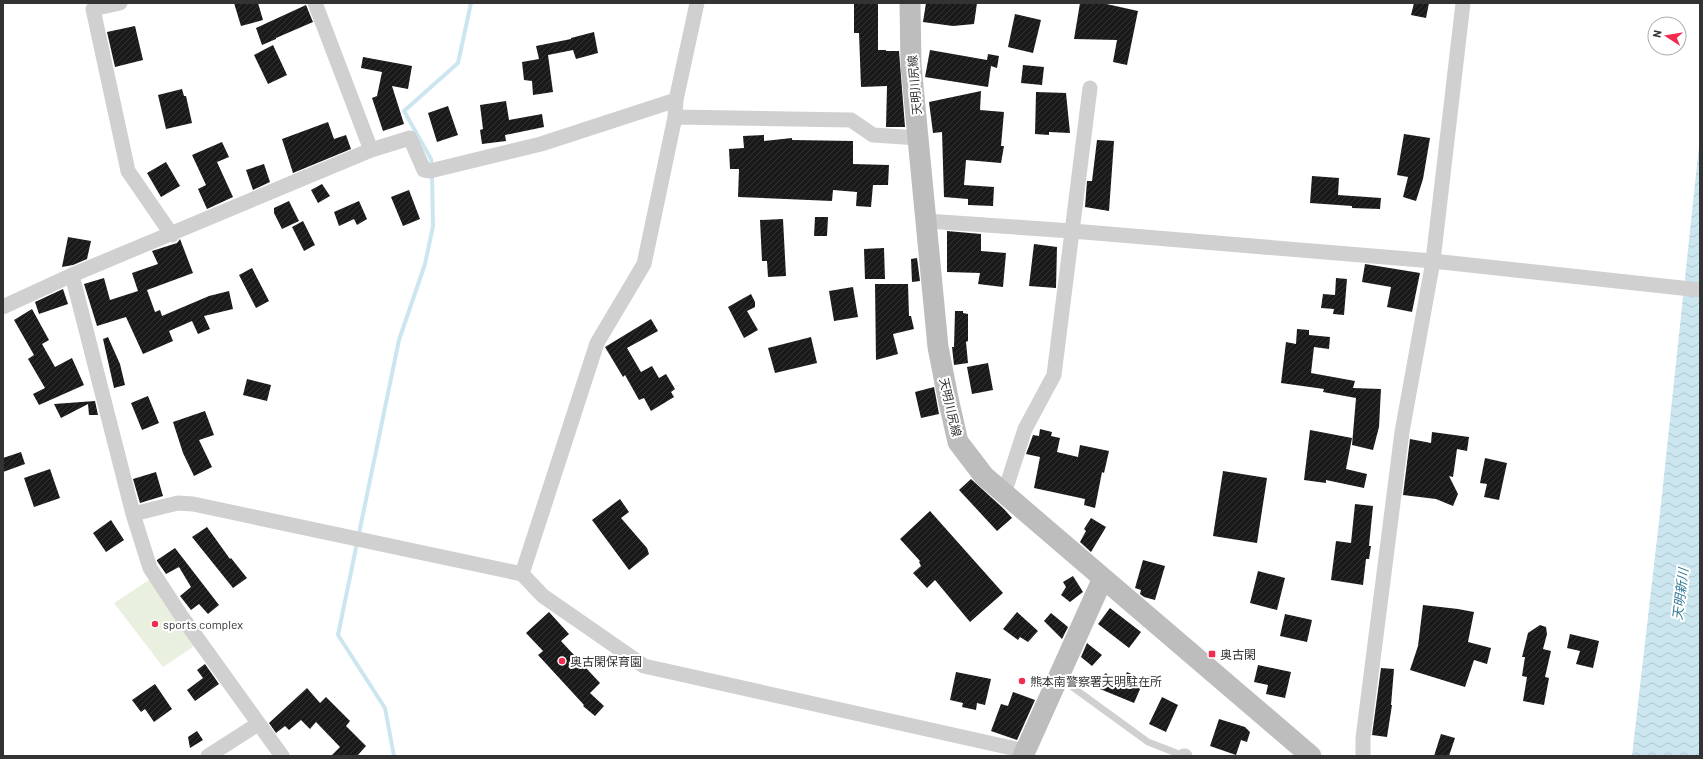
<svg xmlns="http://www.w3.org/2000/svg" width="1703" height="759" font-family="Barlow,'Noto Sans JP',sans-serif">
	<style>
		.garden { fill: #eaf0e0 }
		.water { fill: url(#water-waves) }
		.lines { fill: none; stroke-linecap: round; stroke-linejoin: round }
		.stream { stroke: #cce6f0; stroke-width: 4 }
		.building { fill: url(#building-hatch) }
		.lane { stroke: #d0d0d0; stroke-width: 7 }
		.street { stroke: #d0d0d0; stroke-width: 15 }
		.secondary { stroke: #bdbdbd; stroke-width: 21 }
		.poi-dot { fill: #f42a4e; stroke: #fff; stroke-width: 1.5 }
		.labels { text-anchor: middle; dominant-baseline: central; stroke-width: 4; stroke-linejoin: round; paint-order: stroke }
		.street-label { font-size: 12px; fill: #333; stroke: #fff }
		.poi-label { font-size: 12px; fill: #333; stroke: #fff; text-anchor: start }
		.water-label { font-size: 13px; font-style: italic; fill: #357b97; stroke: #fff }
	</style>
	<defs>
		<pattern id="water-waves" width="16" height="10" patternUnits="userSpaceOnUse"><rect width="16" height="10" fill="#cce6f0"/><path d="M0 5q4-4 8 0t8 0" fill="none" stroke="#b0c6ce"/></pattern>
		<pattern id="building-hatch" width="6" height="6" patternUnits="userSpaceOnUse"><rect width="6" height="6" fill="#1a1a1a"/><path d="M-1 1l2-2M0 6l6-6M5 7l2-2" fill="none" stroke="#333"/></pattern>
	</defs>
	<rect width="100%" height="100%" fill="#fff"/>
	<path class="garden" d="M149 580 196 645 163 667 114 603Z"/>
	<path class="water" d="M1700 137V756H1632L1661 504Z"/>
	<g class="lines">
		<path class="stream" d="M432 168 431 159 404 111 458 63 471 3
			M394 756 385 708 338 635 399 340 425 264 433 226 432 175"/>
	</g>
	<path class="building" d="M234 3H258L263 20 241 26Z
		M854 3H878V50H886V51H899L905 127H886L887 86 861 87 859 33H854Z
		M926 3H977L974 24 953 26 923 22Z
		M1080 3H1102L1138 11 1127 65 1113 62 1117 40 1074 39Z
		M1414 3H1429L1426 18 1411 15Z
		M306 5 313 22 276 38V39L262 45 256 28Z
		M1015 14 1041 20 1033 53 1008 47Z
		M135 26 143 60 115 67 107 32Z
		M594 32 598 53 576 59 573 50 548 55 553 92 533 95 532 81 524 80 522 62 539 59 536 46 571 39V38Z
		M273 45 287 75 268 84 254 55Z
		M930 50 987 60 988 54 999 56 997 68 991 66 988 87 925 77Z
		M363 57 412 66 408 89 392 86 404 124 383 131 372 98 377 96 382 72 361 68Z
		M1023 65 1044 67 1042 85 1021 83Z
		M182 89 184 96H186L192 123 166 129 158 95Z
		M981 91 980 110 1004 112 1001 146H1004L1001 163 966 160 964 185 994 187 993 206 968 205V199L944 197 942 132 933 133 929 102Z
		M1036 92 1066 93 1070 133 1049 132V135L1035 134Z
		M506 101 509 120 542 114 544 127 505 135 506 141 482 144 480 130 483 129 480 105Z
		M448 106 458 135 437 142 428 113Z
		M328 122 334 139 346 135 351 149 293 173 282 139Z
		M1404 134 1430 138 1423 179 1416 201 1403 197 1408 177 1397 175Z
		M764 135V141L792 138V140L853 141V164L889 165 888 185H873L871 207 856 206 857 192 833 190 832 201 738 197 739 169H730L729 149 744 148 743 136Z
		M1097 140 1114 141 1109 211 1085 207 1087 181H1092Z
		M222 142 229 157 217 162 233 197 207 209 198 189 206 185 192 155Z
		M166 162 180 186 161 197 147 173Z
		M264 164 270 182 253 190 246 170Z
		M1312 176 1339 178 1338 195 1381 198 1380 209 1352 208V206L1310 203Z
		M322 184 330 196 318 203 311 190Z
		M409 190 420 219 403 226 391 197Z
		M289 201 299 221 282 229 274 213V208Z
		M359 201 367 219 357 225 354 219 339 226 334 212Z
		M815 217H828L827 236H814Z
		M783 219 786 276 768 277 767 261H762L760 220Z
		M303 221 315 245 304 251 292 227Z
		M947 231 981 234V251L1006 253 1003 287 978 284 980 273 947 272Z
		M68 237 91 241 87 259 73 265 62 267Z
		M180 239 193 273 147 290 155 312 160 310 162 316 209 296 229 291 233 309 204 316 210 329 198 334 192 321 169 331 173 341 143 354 126 317 97 326 84 284 104 278 110 300 138 291 132 273 158 264 152 251 177 243Z
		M1034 244 1057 247 1056 288 1029 286Z
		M884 248 885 279H865L864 249Z
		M917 258 920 281 912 282 911 259Z
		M1365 264 1420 273 1412 312 1387 307 1391 287 1362 282Z
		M252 268 269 301 256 308 239 275Z
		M1336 278 1347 279 1344 315 1333 314 1334 309 1321 308 1323 294 1335 295Z
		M875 284H908L909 316H911L914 329 893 334 898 354 876 360Z
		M853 287 858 317 834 321 829 291Z
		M63 289 68 304 39 314 35 302Z
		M751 294 755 302V307L747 311 758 330 744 338 728 307Z
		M32 309 49 340 42 344 55 367 72 358 84 385 39 405 33 394 45 388 28 359 34 355 14 320Z
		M955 311H963V313L968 314V341L966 342 968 363 954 365 952 347H954Z
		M651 319 658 331 627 348 641 372 652 366 659 378 666 374 675 389 671 392 674 397 651 411 644 398 639 400 625 375 623 377 605 347Z
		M1297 329 1309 330V335L1330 337 1329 349 1314 347 1311 373 1355 381 1353 388 1381 389 1379 427 1373 450 1352 445 1356 398 1323 392 1324 389 1281 383 1286 342 1296 344Z
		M108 337 120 364 125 385 114 388 103 339Z
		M811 337 817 363 775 373 768 348Z
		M988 363 993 390 972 394 967 367Z
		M247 379 271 385 267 401 243 395Z
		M934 387 939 414 921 418 915 392Z
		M148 396 159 423 142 430 131 403Z
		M95 401 98 415H89L88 404 61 418 54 404Z
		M205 411 214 435 199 440 212 467 194 476 183 453 173 422Z
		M1040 429 1052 432 1051 436 1060 438 1057 452 1078 457 1080 445 1109 451 1104 473 1102 472 1095 508 1084 505 1085 499 1034 488 1040 457 1026 454 1033 435 1039 436Z
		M1310 430 1352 438 1346 469 1367 474 1364 488 1326 480V483L1304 480Z
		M1432 432 1469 437 1467 451 1457 449 1453 477 1449 476 1458 494 1453 506 1436 499 1403 495 1410 439 1431 443Z
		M21 452 25 464 3 472V458Z
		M1485 458 1507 463 1499 500 1484 497 1487 484 1480 483Z
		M50 469 60 498 34 507 24 478Z
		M1223 471 1267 478 1257 543 1213 536Z
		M156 472 163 496 140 503 133 479Z
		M971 479 1004 509 1012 518 997 531 959 490Z
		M620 499 629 512 621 518 647 548 649 554 629 570 592 520Z
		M1355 504 1373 506 1369 546H1371L1369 559H1366L1363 585 1331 580 1336 541 1351 543Z
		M930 511 1003 593 970 622 935 580 927 588 913 573 921 566 919 562 920 561 900 539Z
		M1091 518 1106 527 1091 552 1080 542 1086 531 1084 529Z
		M111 520 124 540 106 552 93 533Z
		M207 527 230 559 231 558 247 578 233 588 192 537Z
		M175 548 219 605 208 614 199 604 191 610 180 596 191 587 179 567 166 574 157 561V560Z
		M1143 560 1165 566 1155 600 1144 597 1140 594 1141 590 1135 588Z
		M1258 571 1285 578 1277 610 1250 603Z
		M1073 576 1083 592 1070 602 1061 595 1066 587 1063 582Z
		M1423 605 1458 609 1474 612 1468 642 1491 648 1487 664 1474 660 1465 687 1410 670 1418 646Z
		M1110 608 1141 632 1129 648 1098 624Z
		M549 612 569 634 561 641 600 683 590 693 604 706 595 716 583 706 584 705 538 655 543 651 526 633Z
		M1017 612 1038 631 1028 642 1020 637 1018 640 1003 629Z
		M1051 613 1068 627 1062 639 1044 621Z
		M1285 614 1312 620 1307 642 1280 636Z
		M1540 625 1546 627 1547 634 1543 649 1551 651 1545 677 1549 678 1544 705 1523 701 1527 677 1522 676 1525 657H1522L1528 633Z
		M1570 634 1599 641 1593 668 1576 664 1580 651 1567 648Z
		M1087 643 1102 655 1092 666 1081 657Z
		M205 664 219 684 195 701 187 690 203 678 197 670Z
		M1258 665 1291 672 1285 698 1266 694 1268 685 1254 682Z
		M1381 668 1394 669 1391 705H1392L1387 737 1372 735Z
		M956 672 991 679 985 705 977 703 976 710 962 707 963 703 950 700Z
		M1127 672 1144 680 1134 703 1100 689 1095 683 1106 673 1120 688Z
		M155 684 172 709 154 722 145 709 141 712 132 700Z
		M307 688 320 703 326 697 350 721 346 726 366 746 357 756H331L340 747 316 722 310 729 301 720 289 730 285 726 276 733 269 723Z
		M1013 692 1035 700 1017 740 991 731 1001 704 1008 706Z
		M1162 697 1178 705 1166 732 1149 724Z
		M1219 719 1245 727 1250 732 1247 742 1241 740 1236 755 1210 746Z
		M197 731 203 740 190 748 188 737Z
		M1441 734 1455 738 1449 756H1434Z"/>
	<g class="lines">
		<path class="lane" d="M1060 678 1148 742 1184 756"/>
		<path class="street" d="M120 3 93 9 128 171 172 235
			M315 3 371 150
			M675 117 851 120 873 135 919 138
			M927 221 1072 231 1433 261 1700 290
			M72 275 133 514 150 568 182 617 282 756
			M3 307 72 275 371 150 410 138 424 170 430 171 541 144 676 100
			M1004 494 1025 429 1054 375 1090 88
			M133 514 178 503 193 504 522 574 543 596 644 666 1025 751
			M522 574 597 343 644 264 675 117 676 100 697 3
			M208 756 258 724
			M1184 756H1185
			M1363 756V738L1402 432 1433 261 1463 3"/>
		<path class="secondary" d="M910 3 911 65 938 347 948 398 958 442 984 476 1103 578 1023 756
			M1103 578 1311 756"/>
	</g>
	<g class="poi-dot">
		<circle cx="155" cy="624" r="4"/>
		<rect x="1208" y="650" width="8" height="8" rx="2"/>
		<circle cx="562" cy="661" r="4"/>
		<circle cx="1022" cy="681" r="4"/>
	</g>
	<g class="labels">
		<g class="street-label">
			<text transform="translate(914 85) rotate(-95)">天明川尻線</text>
			<text transform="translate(951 407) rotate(77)">天明川尻線</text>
		</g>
		<g class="poi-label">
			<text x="163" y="624">sports complex</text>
			<text x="1220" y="654">奥古閑</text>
			<text x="570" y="661">奥古閑保育園</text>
			<text x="1030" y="681">熊本南警察署天明駐在所</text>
		</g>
		<g class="water-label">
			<text transform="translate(1680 594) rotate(-83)">天明新川</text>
		</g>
	</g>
	<rect width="1703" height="759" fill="none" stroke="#333333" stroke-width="8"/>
	<g transform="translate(1667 36) rotate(282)"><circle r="19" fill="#ffffff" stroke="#adadad"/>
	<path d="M0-3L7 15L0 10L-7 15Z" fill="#f42a4e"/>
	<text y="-6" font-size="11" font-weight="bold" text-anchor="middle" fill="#333333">N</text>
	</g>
</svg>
